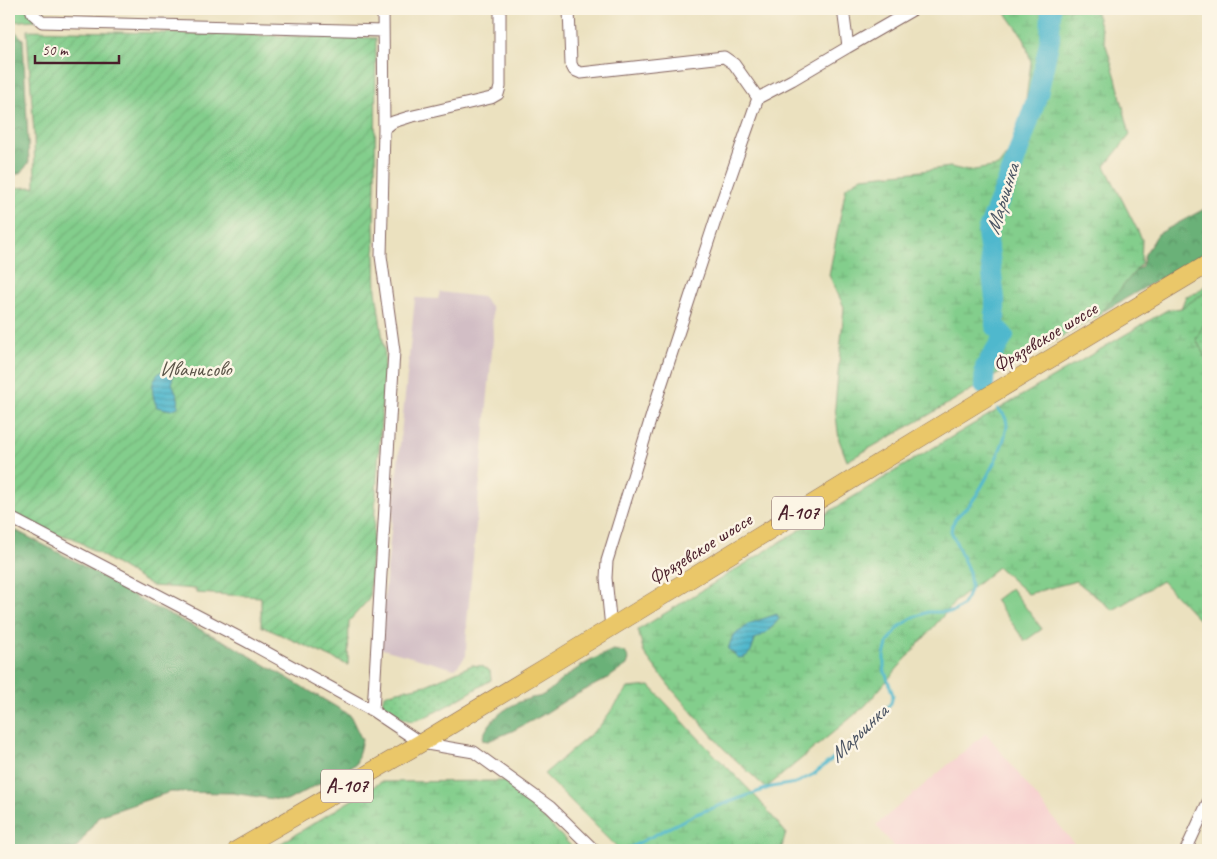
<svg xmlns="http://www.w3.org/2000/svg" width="1217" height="859" font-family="Caveat,sans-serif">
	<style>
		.built { fill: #f7d0cf }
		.industrial { fill: #d2bec5 }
		.grass { fill: url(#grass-dots); stroke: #66765c }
		.forest { fill: url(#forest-crowns); stroke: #5a6852 }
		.wetland { fill: url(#wetland-marsh); stroke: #66765c }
		.park { fill: #83ce8c; stroke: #66765c }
		.garden { fill: url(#garden-furrows); stroke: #66765c }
		.water { fill: url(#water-rules); stroke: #4c6c7c }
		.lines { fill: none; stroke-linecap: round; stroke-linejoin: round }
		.stream { stroke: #4fb8cd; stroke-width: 3 }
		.river { stroke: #4fb8cd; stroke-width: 20 }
		.minor-casing { stroke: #82635f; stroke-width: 13 }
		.trunk-casing { stroke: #82635f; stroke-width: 19 }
		.minor { stroke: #fff; stroke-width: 11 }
		.trunk { stroke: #eac769; stroke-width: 18 }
		.labels { text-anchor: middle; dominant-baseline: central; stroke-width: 5; stroke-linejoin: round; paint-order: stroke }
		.shield { fill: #fcf5e5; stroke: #7f5f63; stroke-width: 1 }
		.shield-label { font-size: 19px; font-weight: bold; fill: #4a1f2b }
		.street-label { font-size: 20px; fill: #4a1f2b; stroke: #fcf5e5 }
		.park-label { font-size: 20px; fill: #5b5448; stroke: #fcf5e5 }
		.water-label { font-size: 21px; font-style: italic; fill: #4c5564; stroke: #fcf5e5 }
	</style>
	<defs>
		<pattern id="grass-dots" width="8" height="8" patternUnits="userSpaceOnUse" patternTransform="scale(1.25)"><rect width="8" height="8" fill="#83ce8c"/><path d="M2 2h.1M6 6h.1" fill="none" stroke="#73b079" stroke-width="1.8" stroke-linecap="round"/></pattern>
		<pattern id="forest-crowns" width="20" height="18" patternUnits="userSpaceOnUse" patternTransform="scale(1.25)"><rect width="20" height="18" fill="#6ab178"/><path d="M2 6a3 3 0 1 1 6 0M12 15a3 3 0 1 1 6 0" fill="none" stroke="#598f63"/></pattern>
		<pattern id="wetland-marsh" width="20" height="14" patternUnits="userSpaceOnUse" patternTransform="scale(1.25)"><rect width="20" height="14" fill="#83ce8c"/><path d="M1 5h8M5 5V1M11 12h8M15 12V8" fill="none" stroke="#73b079"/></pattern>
		<pattern id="garden-furrows" width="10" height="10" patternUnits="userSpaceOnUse" patternTransform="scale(1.25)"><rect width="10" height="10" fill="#83ce8c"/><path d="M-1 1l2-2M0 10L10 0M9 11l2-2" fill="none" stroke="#73b079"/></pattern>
		<pattern id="water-rules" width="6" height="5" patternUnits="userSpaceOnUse" patternTransform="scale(1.25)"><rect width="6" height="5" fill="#4fb8cd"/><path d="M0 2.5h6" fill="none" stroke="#4495a7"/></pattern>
	</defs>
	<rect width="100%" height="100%" fill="#fcf5e5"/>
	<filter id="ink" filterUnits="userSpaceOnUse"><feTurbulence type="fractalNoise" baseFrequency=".02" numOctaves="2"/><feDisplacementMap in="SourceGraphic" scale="10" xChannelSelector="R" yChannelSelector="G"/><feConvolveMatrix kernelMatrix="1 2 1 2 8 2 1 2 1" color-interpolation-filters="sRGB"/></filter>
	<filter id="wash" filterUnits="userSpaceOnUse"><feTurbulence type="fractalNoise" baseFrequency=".0096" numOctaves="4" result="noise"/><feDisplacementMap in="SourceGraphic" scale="20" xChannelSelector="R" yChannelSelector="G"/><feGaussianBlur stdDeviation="1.12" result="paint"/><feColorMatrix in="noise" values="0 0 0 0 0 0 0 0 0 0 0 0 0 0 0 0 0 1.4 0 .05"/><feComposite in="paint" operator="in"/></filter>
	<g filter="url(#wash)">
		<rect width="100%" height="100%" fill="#ebe1bf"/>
		<path class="built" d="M986 733 1079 850H897L876 825Z"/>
		<path class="industrial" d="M440 292 482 297 492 307 493 340 467 623 466 656 455 669 379 648 415 298 438 299Z"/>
		<path class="grass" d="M1208 283V356L1187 353 1175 323 1186 296 1196 293Z
			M472 665 482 666 490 671 491 680C477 688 425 721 411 721 402 720 387 709 382 702L384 696 389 693 426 685Z"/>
		<path class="forest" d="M9 28H12L23 39 29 162 22 172 9 178Z
			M1208 207V251L1104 311 1101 297 1142 266 1145 254 1158 234Z
			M9 527 75 561 150 605 230 644 350 715 362 740 356 764 287 801 232 793 170 792 99 816 75 850H9Z
			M613 650 625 652 629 659 627 665 608 678 566 700 541 716 512 731 488 741 482 740C487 720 509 704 528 699 533 697 539 698 543 695 552 690 558 681 567 676 581 665 597 657 613 650Z"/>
		<path class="wetland" d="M1003 9H1095L1116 78 1130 135 1105 166 1142 239 1141 264 1100 314 927 416 847 461 839 440 835 407 844 307 829 275 846 187 862 177 914 172 950 167 968 171 998 166 1021 136 1031 62 1024 38Z
			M1208 291V321L1204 324 1196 339 1208 363V626L1197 618 1162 581 1113 610 1076 581 1028 594 998 567 955 602 865 706 766 788 723 748 670 687 644 653 638 630 916 458 1167 310 1181 308Z
			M650 686 704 744 734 774 758 799 786 833 781 850H620L544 774 599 727 628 688Z
			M508 781 575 850H270L381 782Z"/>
		<path class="park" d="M9 9H43L48 19 9 22Z
			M1011 588 1042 629 1025 641 995 600Z"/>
		<path class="garden" d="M27 30 376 38 375 190 374 224 376 291 385 355 384 376 369 599 349 621 348 665 261 626V597L196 593V589L152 586 73 538 61 535 56 536 9 512V188L35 187 34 134Z"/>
		<path class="water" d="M164 370 172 371 174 374C169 384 176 389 178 398 179 400 178 405 178 407L171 410 157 407C151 394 149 377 164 370Z
			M777 614 779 619C772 628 766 634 755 639 752 649 751 657 739 658L728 649 733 635 742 630 748 624Z"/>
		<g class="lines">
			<path class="stream" d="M625 850 696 814 771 787 796 783 814 774 854 741 891 703 893 695 884 669V656L887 644 898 628 912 618 928 612H953L962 606 967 598 971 587 969 572 951 531C952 518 963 512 971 503 982 488 1006 444 1007 425 1007 418 1003 413 998 409"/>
			<path class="river" d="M984 385 985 367 1004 336 995 326V299L987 232 1012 170 1038 94 1050 39 1051 9"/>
		</g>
	</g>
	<g filter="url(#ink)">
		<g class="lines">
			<g class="minor-casing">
				<path id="minor" d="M31 9 33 14 42 22 383 31
					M569 9 571 64 574 70 581 73 724 57 734 64 758 98
					M843 9 848 47 914 9
					M384 129 393 122 409 117 491 98 498 94 500 87V9
					M9 517 246 641 373 711 421 743 474 752 550 807 594 850
					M611 628 606 578 607 561 658 395 715 221 758 98 792 80 848 47
					M373 711 394 351 381 256 384 129 383 9
					M1186 850 1208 802"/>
			</g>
			<g class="trunk-casing">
				<path id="trunk" d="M237 850 421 743 553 663 985 398 1208 264"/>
			</g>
			<use href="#minor" class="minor"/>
			<use href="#trunk" class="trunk"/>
		</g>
	</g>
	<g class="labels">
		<g class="shield">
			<rect x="772" y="496.5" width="52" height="33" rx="4"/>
			<rect x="321" y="769.5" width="52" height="33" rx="4"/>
		</g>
		<g class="shield-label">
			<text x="798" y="513">А-107</text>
			<text x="347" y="786">А-107</text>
		</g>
		<g class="street-label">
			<text transform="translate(1045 337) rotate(-31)">Фрязевское шоссе</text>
			<text transform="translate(700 549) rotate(-32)">Фрязевское шоссе</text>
		</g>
		<g class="park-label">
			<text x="196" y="369">Иванисово</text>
		</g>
		<g class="water-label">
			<text transform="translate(1002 199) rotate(-73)">Марьинка</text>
			<text transform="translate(858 733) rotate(-44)">Марьинка</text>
		</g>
	</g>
	<rect width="1217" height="859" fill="none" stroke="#fcf5e5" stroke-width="30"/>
	<path d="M35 55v8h84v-8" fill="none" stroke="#4a1f2b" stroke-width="2.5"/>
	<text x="42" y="55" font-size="15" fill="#4a1f2b" stroke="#fcf5e5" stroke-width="4" paint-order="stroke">50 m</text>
</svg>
